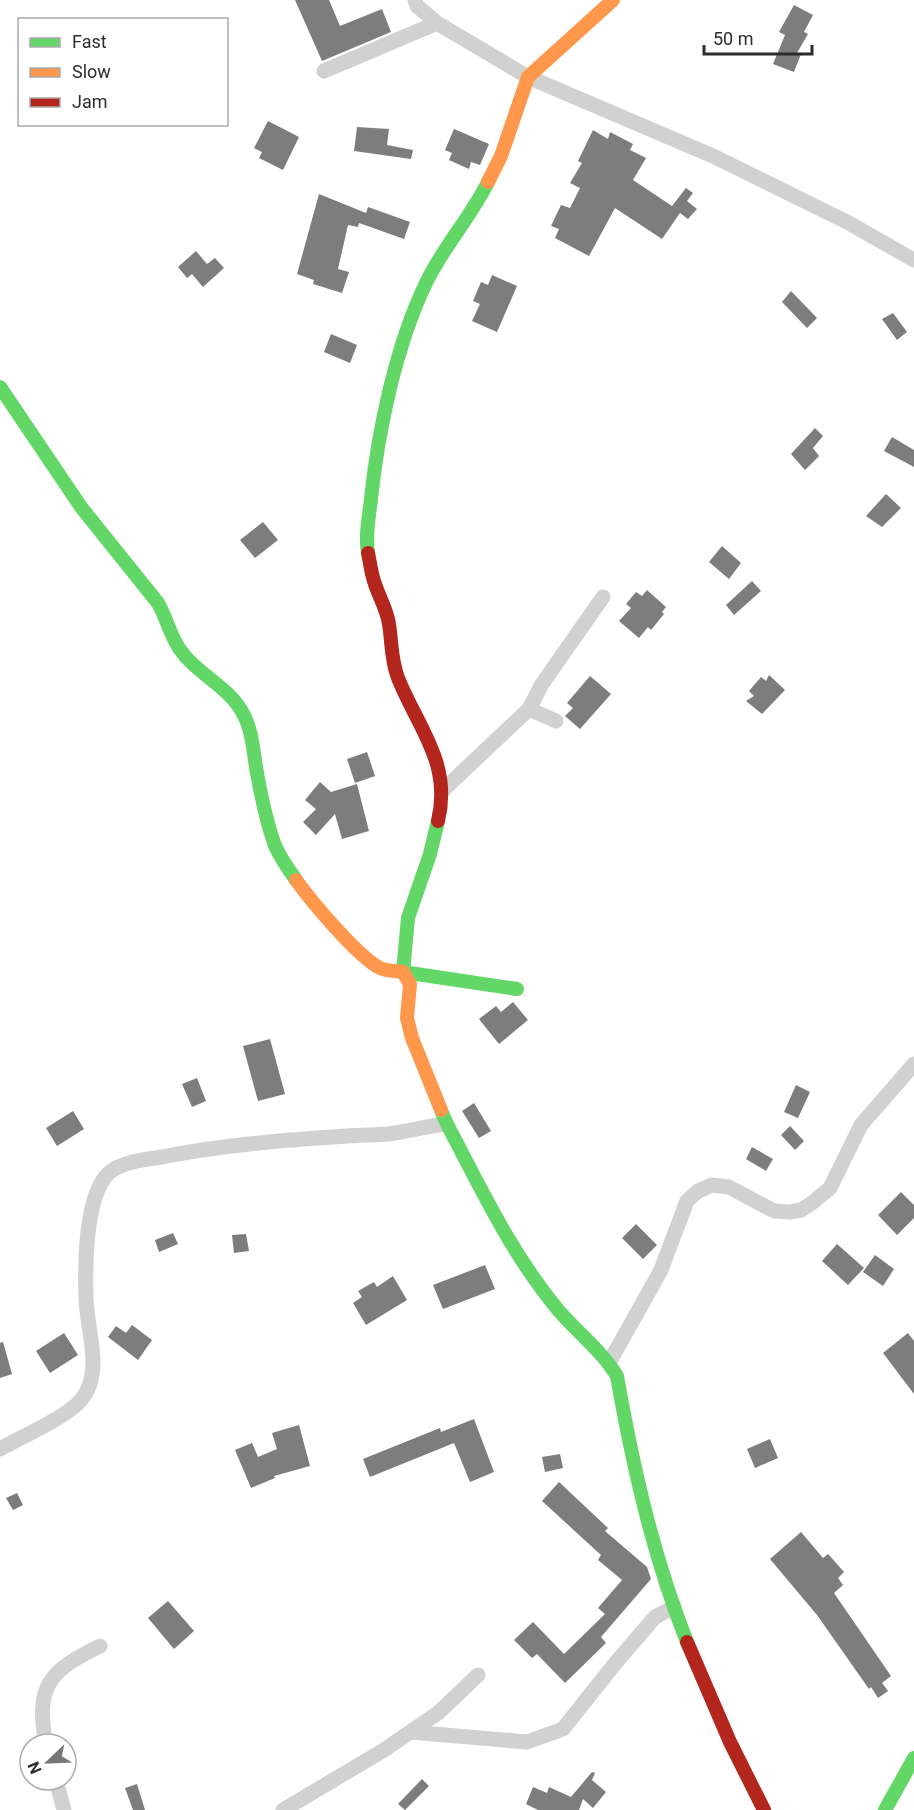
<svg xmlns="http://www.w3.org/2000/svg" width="914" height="1810" font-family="Roboto,sans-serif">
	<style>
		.building { fill: #7d7d7d }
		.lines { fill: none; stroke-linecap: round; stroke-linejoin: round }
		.street { stroke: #d1d1d1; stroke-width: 15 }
		.fast { stroke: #63d668; stroke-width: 14 }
		.slow { stroke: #ff974d; stroke-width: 14 }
		.jam { stroke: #b3261e; stroke-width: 14 }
	</style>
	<rect width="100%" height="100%" fill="#fff"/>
	<path class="building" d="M295 0H329L340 26 382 9 391 32 322 61Z
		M794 5 813 15 804 32 808 34 797 53 801 54 794 72 773 64 785 35 779 32Z
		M268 121 299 137 283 170 259 158 262 152 254 148Z
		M357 127 389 129 387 145 413 150 411 159 354 151Z
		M454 129 489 144 480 165 471 162 469 169 449 160 452 153 445 150Z
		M593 130 608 139 610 132 633 144 630 150 646 158 633 180 672 206 686 188 693 193 687 201 697 209 688 219 680 213 662 239 615 208 589 256 555 238 559 229 551 226 561 205 570 208 580 188 570 183 582 163 578 161Z
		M319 194 366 213 368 207 410 222 404 239 359 223 358 227 348 225 338 269 349 272 342 293 313 284 314 280 297 274Z
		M196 251 207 264 215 258 224 268 203 287 192 274 187 278 178 267Z
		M492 275 517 286 497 332 472 321 480 304 473 301 481 282 488 285Z
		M791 291 817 318 807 328 782 302Z
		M893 313 907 332 897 340 882 319Z
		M331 334 357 345 350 363 324 352Z
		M815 428 823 436 813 448 819 456 805 470 791 454Z
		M892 437 914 450V467L884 451Z
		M886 494 901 508 882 527 866 516Z
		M263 522 278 540 255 558 240 540Z
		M722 546 741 563 729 579 709 562Z
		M752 581 761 591 734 615 726 605Z
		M647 590 666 607 662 612 664 614 651 630 648 627 639 638 619 621 631 608 626 604 636 592 642 596Z
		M769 675 785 690 762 714 746 701 754 696 749 691 761 677 766 681Z
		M590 676 611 694 580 729 565 716 573 708 567 703Z
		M367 752 375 776 355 783 347 759Z
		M320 782 331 792 357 784 369 831 342 839 335 814 316 835 303 822 316 809 305 800Z
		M513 1002 528 1020 499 1044 479 1019 496 1006 501 1012Z
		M270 1039 285 1094 258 1101 243 1046Z
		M197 1078 206 1101 192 1107 182 1084Z
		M796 1085 810 1092 798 1118 784 1112Z
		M474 1103 491 1131 479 1138 462 1111Z
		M73 1111 84 1129 57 1146 46 1128Z
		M790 1126 804 1141 795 1150 781 1135Z
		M752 1147 773 1159 766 1171 746 1159Z
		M901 1192 914 1205V1218L897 1235 878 1215Z
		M636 1224 657 1245 643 1259 622 1238Z
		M173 1233 178 1244 159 1252 155 1240Z
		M246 1234 249 1251 234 1253 232 1235Z
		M837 1244 864 1268 848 1285 822 1261Z
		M875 1255 894 1269 883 1286 863 1272Z
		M485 1265 495 1289 443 1309 433 1285Z
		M393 1276 407 1300 366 1325 353 1303 362 1297 358 1291 374 1282 377 1287Z
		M132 1325 152 1340 138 1360 108 1337 116 1326 126 1333Z
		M64 1333 78 1355 50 1373 36 1351Z
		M908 1333 914 1341V1394L883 1353Z
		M3 1342 12 1374 0 1378V1343Z
		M474 1419 494 1472 470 1482 454 1443 370 1477 363 1459 440 1428 441 1432Z
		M299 1425 310 1466 274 1476 275 1478 251 1488 235 1450 252 1443 258 1457 277 1449 272 1433Z
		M770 1439 778 1458 755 1468 747 1449Z
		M560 1454 563 1468 545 1472 542 1457Z
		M559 1482 608 1528 605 1531 647 1567 651 1579 601 1637 606 1643 565 1683 537 1654 532 1658 514 1640 533 1622 564 1654 605 1614 598 1608 622 1580 598 1560 601 1555 542 1501Z
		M17 1493 23 1505 13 1510 6 1498Z
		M801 1532 823 1558 828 1554 844 1572 838 1578 843 1585 834 1593 891 1676 882 1683 888 1691 878 1698 871 1687 869 1689 817 1615 770 1559Z
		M168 1601 194 1631 174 1649 148 1618Z
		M592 1772 595 1773 592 1780 606 1792 593 1808 583 1799 579 1810H538L526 1804 533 1787 547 1793 549 1787 571 1797Z
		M422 1779 429 1786 405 1810 398 1804Z
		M137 1784 145 1810H133L125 1788Z"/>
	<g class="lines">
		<path class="street" d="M415 0 417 6 437 23 528 77 713 156 847 222 914 260
			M324 71 437 23
			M529 709 556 721
			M443 790 529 709 542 684 603 597
			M609 1363 661 1270 687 1201 698 1191 712 1185 729 1187 774 1211 790 1212 801 1210 812 1203 830 1188 861 1125 914 1064
			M0 1449C21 1437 67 1417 81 1400 104 1373 87 1331 86 1299 85 1267 85 1193 110 1172 122 1162 147 1159 162 1157 222 1145 285 1140 347 1136 361 1135 374 1135 388 1134 407 1132 426 1126 446 1124
			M410 1732 527 1742 563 1729 613 1666 655 1617 674 1607
			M46 1744C35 1686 49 1671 100 1646
			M56 1780 64 1810
			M283 1810 384 1750 438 1713 478 1675"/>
		<path class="fast" d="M0 387 81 507 158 603C168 621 171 640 185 656 202 676 228 688 241 710 253 729 253 752 257 773 261 795 266 819 273 840 277 854 288 868 296 880
			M368 553C365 535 369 517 371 499 378 431 396 345 426 283 443 247 471 217 488 182
			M438 821 430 854 408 918 403 972 517 989
			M441 1110C446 1124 454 1137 461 1151 490 1207 518 1262 559 1311 578 1333 602 1351 617 1376 633 1467 653 1556 687 1642
			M885 1810 914 1758"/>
		<path class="slow" d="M488 182 501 156 528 77 613 0
			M296 880C311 901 358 957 380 968 386 971 396 971 403 972L410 984 407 1018 412 1038 441 1110"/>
		<path class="jam" d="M368 553C370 562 371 572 374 581 378 595 387 609 389 624 392 643 391 660 398 678 418 728 452 763 438 821
			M687 1642 730 1742 764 1810"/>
	</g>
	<rect x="18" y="18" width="210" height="108" fill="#ffffff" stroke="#ababab" stroke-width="1.5"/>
	<rect x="30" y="38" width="30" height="9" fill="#63d668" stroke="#ababab" stroke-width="1.5"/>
	<text x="72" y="48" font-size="18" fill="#2c2c2c">Fast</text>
	<rect x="30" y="68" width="30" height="9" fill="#ff974d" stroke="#ababab" stroke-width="1.5"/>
	<text x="72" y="78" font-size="18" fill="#2c2c2c">Slow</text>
	<rect x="30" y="98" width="30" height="9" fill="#b3261e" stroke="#ababab" stroke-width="1.5"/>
	<text x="72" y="108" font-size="18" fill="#2c2c2c">Jam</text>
	<g transform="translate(48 1762) rotate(247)"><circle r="28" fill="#ffffff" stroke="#ababab" stroke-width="1.5"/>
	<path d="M0-4.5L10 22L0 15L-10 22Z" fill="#767676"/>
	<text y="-9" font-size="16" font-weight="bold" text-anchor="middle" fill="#2c2c2c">N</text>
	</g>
	<path d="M704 45v9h108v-9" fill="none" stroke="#2c2c2c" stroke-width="3"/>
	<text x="713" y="45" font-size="18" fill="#2c2c2c" stroke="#ffffff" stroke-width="4.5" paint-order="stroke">50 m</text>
</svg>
